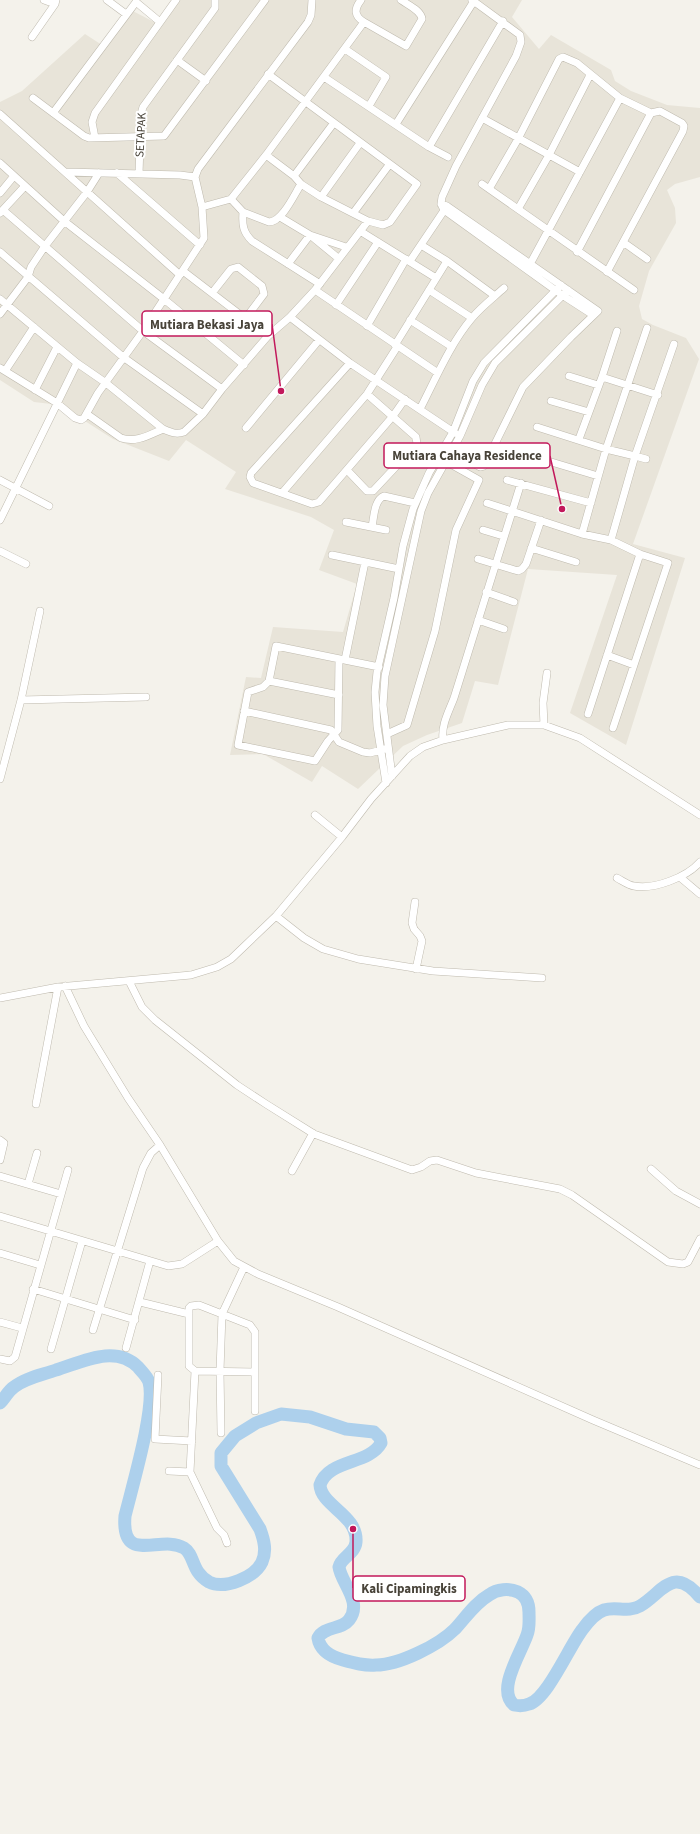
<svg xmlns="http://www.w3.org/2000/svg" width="700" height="1834" font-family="'Source Sans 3',sans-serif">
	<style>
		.residential { fill: #e8e4d9 }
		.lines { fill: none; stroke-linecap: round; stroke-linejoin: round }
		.river { stroke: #add0ec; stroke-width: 13 }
		.minor-casing { stroke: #bfbaae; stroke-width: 8 }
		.minor { stroke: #fff; stroke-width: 7 }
		.labels { text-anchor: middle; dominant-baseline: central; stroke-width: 4; stroke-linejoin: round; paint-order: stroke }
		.street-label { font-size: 12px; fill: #484339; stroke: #fff }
		.leader { fill: none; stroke: #c2185b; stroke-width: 1.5 }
		.callout-dot { fill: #c2185b; stroke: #fff; stroke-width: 1.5 }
		.callout { fill: #fff; stroke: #c2185b; stroke-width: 1.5 }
		.callout-label { font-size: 13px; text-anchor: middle; font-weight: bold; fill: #484339 }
	</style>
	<rect width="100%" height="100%" fill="#f4f2eb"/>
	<path class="residential" d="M175 0H522L512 17 539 49 551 35 611 70 615 81 631 91 667 105 700 108V177L675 184 667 190 675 208 676 223 649 271 639 306 642 319 653 325 686 338 699 359 633 544 685 558 626 745 570 713 617 575 528 569 498 685 475 681 462 723 427 735 403 746 358 789 322 766 312 782 263 754 230 755 246 677 261 678 273 627 343 632 357 584 319 570 334 530 311 517 225 489 236 472 186 440 169 461 113 439 60 405 34 402 0 380V102L22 91 85 34 102 45 127 8 156 23Z"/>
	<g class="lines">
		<path class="river" d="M0 1403C5 1398 8 1391 14 1387 25 1378 42 1375 56 1370 82 1362 115 1344 138 1367 142 1372 147 1376 149 1382 156 1407 132 1487 125 1516 121 1566 161 1534 184 1548 195 1555 191 1572 209 1582 225 1590 255 1577 262 1562 267 1551 264 1540 260 1529L221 1466V1453L235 1436 256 1423 281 1414 310 1417 346 1429 374 1432 380 1438 381 1443C369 1465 328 1459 320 1485 321 1506 358 1515 356 1542 355 1554 341 1557 339 1567 341 1583 363 1602 349 1620 341 1630 324 1626 318 1638 320 1651 332 1657 343 1660 354 1663 365 1666 376 1665 399 1665 439 1645 455 1629 466 1617 475 1603 489 1595 497 1589 509 1588 518 1592 526 1596 529 1603 529 1612 529 1619 530 1628 527 1635 521 1653 496 1690 514 1705 519 1706 524 1706 529 1704 547 1699 569 1647 582 1630 587 1623 595 1613 604 1610 616 1606 628 1613 640 1606 663 1592 673 1565 700 1597"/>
		<g class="minor-casing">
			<path id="minor" d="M44 0 55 4 56 0
				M107 0 126 14
				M472 0 520 35 521 42 516 56 456 166 442 197 441 204 444 210 562 295 593 315
				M364 22 406 46 422 19C421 10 408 5 401 0
				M32 37 55 4
				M345 49 386 77 369 106
				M177 60 206 81
				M324 77 429 147 448 157
				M33 98 84 136 89 138 164 136 265 0
				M53 113 136 2 160 22
				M0 114 180 275
				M482 118 580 172
				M396 124 474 1
				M95 138 92 122 95 113 176 0
				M429 147 503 21
				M266 155 294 176 301 184 321 197 368 221 383 225 390 222 417 184 268 74
				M0 163 64 221 164 299 244 365
				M66 172 180 175 195 177
				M117 173 200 245
				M139 174 141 114 143 107 215 8V0
				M294 176 333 124
				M482 184 634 290
				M489 189 518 139 559 59 563 57 577 63 620 98 651 113 660 111 682 123 684 126 683 131 607 272
				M0 193 14 176
				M321 197 360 143
				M231 199 243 212 269 222C282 222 294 195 301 184
				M441 204 447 206 598 311 571 337 523 387 484 466 480 467 447 449
				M202 207 231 199 266 155 364 22C354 16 354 9 361 0
				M518 209 549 155 590 75
				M3 210 143 331 222 389
				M243 212C242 225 243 232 252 241L320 284
				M354 212 389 165
				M0 213 25 186
				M280 217 310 235 338 258
				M360 231 436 278
				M623 242 647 259
				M421 245 447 261 495 296
				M0 252 123 357 203 414
				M577 252 651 113
				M410 261 447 206
				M288 264 310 235 346 247
				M529 266 620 98
				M183 271 268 336
				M315 290 438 373
				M429 290 472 318
				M212 293 231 269 238 267 262 286 264 294 245 319
				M0 299 77 363 106 383 163 429C170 432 176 435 184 432L203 414 222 389 268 336 290 317 315 290 368 221
				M336 305 378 242
				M0 314 28 277 31 267 45 246 87 192 99 173
				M290 317 350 363 455 433
				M410 320 452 347
				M367 326 406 259
				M395 345 447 261
				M350 363 251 473 250 477 253 483 312 504 319 502 393 416 405 399
				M0 368 57 403 75 418 81 420 84 418 98 393 143 331 204 238 202 207 195 177 198 169 308 22 311 15 312 0
				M5 371 34 327
				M569 376 598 385
				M602 377 617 331
				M35 390 57 347
				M551 401 589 412
				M420 409C436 378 450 344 472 318 481 307 493 298 504 288
				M87 414 121 438C136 443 149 435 163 429
				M537 427 606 449 635 456 674 344
				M246 428 319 340
				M579 439 602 377 658 395
				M538 458 598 476
				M347 470 367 491H373L417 444 416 437 367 394
				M0 480 49 506
				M507 480 591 503
				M282 493 367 394 397 347
				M487 503 582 534 611 540 635 456 646 459
				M0 520 77 363
				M346 522 386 530
				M372 527C374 517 374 500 384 496L415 503
				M483 530 503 536
				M582 534 606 449 647 328
				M611 540 640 554 668 563 613 728
				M531 548 576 562
				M0 551 26 564
				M332 555 399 569
				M478 559 518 571 522 569 526 564 541 520
				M486 592 514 602
				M478 620 504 629
				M607 655 634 665
				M339 659 338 730 328 741 315 761 238 745 248 692 263 687 269 681 276 646 379 667
				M345 660 365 562
				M269 681 339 695
				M21 700 146 697
				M244 711 331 730 339 742 363 752 370 753 385 749
				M588 714 640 554
				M544 725 543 703 547 673
				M387 734 407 725 435 631 456 530 479 480 445 461
				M443 740C441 725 449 711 454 698L521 483
				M392 776 383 705 385 676 421 511 428 493 460 436 482 385 495 363 568 290
				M0 779 21 700 40 611
				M386 783 377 726 375 692 377 672 394 598 403 546 413 509 429 473 453 432 473 381 484 363 561 285
				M315 815 342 837
				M617 878C623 881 628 885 634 886 654 890 687 877 700 862
				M681 878 700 894
				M415 902 412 923 414 929 420 936 422 941 416 969
				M276 916 304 938 323 949 358 959 433 971 542 978
				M129 981 142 1007 155 1020 237 1085 266 1104 314 1134 412 1170 421 1167 430 1161 437 1160 476 1173 560 1189 572 1195 668 1262 683 1264 688 1262 700 1239
				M65 986 84 1026 128 1098 160 1145 218 1241 234 1261 258 1274 338 1307 593 1420 700 1465
				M0 998 58 987 191 975 217 967 231 959 276 916 342 837 371 799 410 756 423 747 443 740 508 725H544L580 738 700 815
				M36 1104 58 987
				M0 1140 4 1143 0 1160
				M651 1169 676 1191 700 1204
				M292 1171 313 1133
				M0 1176 61 1194
				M28 1184 37 1153
				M0 1216 168 1266 182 1264 218 1241
				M0 1253 40 1265
				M33 1289 135 1320
				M140 1302 189 1314
				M0 1322 22 1328
				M93 1330 143 1168 151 1153 160 1145
				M126 1348 150 1261
				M51 1349 82 1241
				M0 1359 10 1361 15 1357 68 1170
				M195 1371 190 1472 217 1528 224 1535 227 1543
				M255 1372 195 1371 189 1366V1308L191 1306 199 1305 250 1325 255 1332V1411
				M158 1375 155 1439 192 1441
				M221 1433 220 1371 222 1314 244 1267
				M169 1471 190 1472"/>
		</g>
		<use href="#minor" class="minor"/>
	</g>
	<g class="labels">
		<g class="street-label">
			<text transform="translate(141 135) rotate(-87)">SETAPAK</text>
		</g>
	</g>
	<path class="leader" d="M281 391L272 324M562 509L550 456M353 1529L353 1588"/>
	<g class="callout-dot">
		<circle cx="281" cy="391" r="4"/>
		<circle cx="562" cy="509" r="4"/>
		<circle cx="353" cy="1529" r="4"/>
	</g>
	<g class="callout">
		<rect x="142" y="311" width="130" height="25" rx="4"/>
		<rect x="384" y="443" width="166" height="25" rx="4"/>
		<rect x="353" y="1576" width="112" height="25" rx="4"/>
	</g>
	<g class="callout-label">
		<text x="207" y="329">Mutiara Bekasi Jaya</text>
		<text x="467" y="460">Mutiara Cahaya Residence</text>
		<text x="409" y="1593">Kali Cipamingkis</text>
	</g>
</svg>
